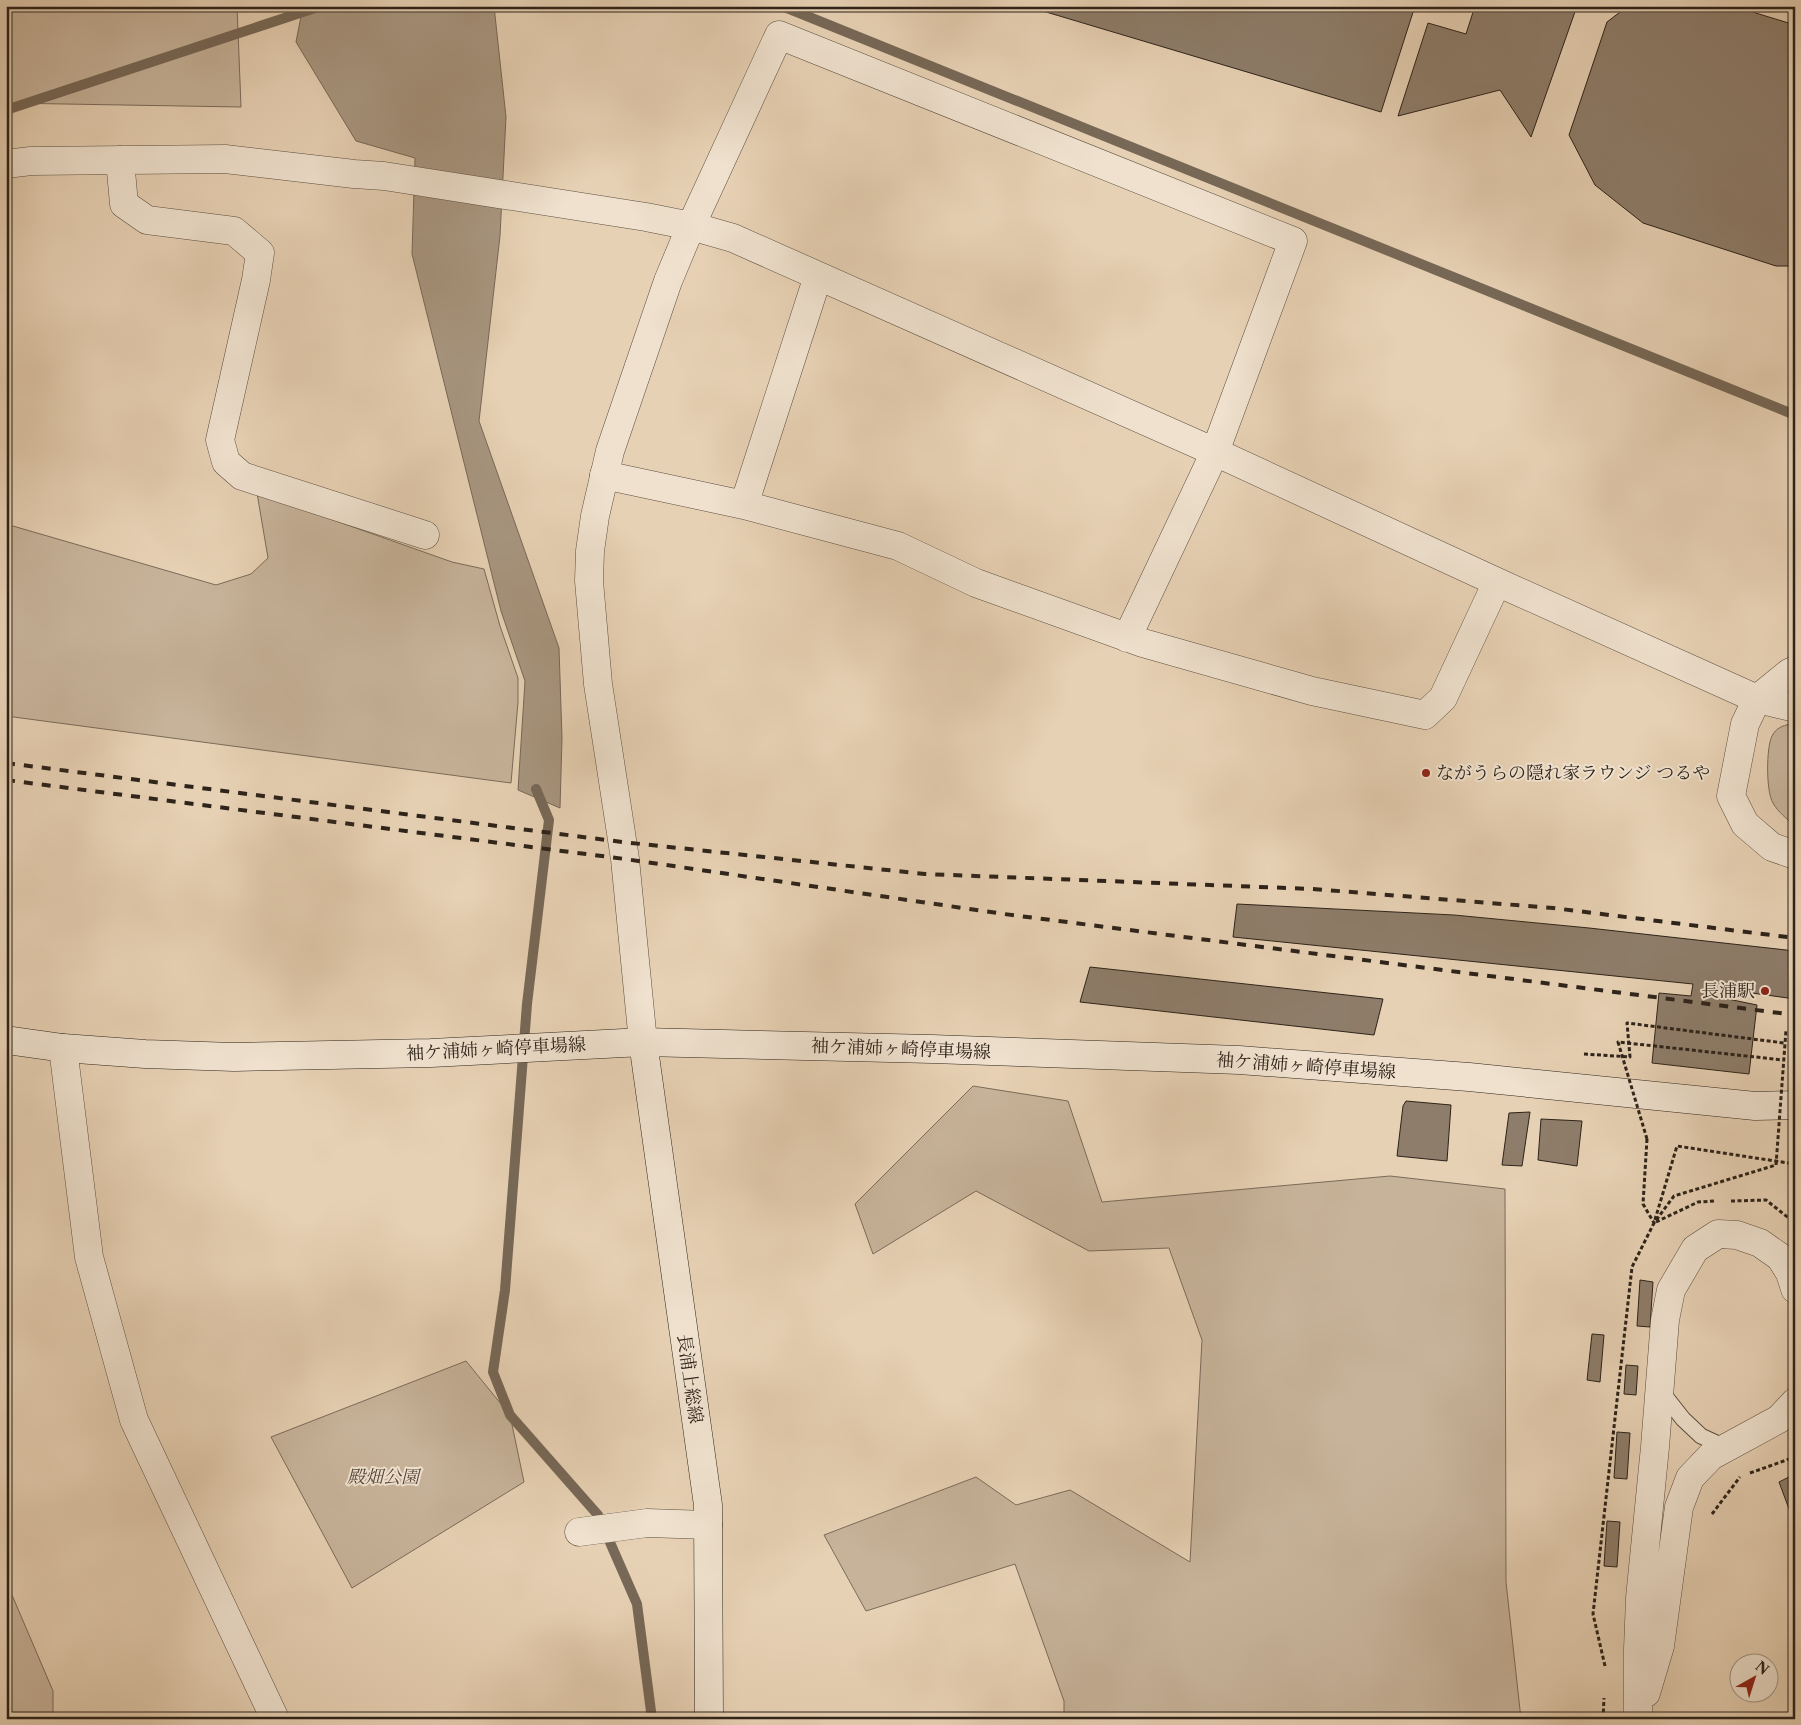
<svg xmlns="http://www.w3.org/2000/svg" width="1801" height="1725" font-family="'Libre Caslon Text','Noto Serif JP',serif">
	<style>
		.green { fill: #c7b39a; stroke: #7a6b5a }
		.water { fill: #a89680; stroke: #776857 }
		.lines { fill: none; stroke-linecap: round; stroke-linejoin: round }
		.stream { stroke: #776857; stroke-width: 10 }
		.building { fill: #8e7d6a; stroke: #2d231a }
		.service-casing { stroke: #5c4e40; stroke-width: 17 }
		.minor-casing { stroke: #5c4e40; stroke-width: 29 }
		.tertiary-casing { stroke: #5c4e40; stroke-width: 29 }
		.secondary-casing { stroke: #2d231a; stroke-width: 29 }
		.path { stroke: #2d231a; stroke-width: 3; stroke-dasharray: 4 2.5; stroke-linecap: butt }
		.service { stroke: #efe1ce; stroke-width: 15 }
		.minor { stroke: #efe1ce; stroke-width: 28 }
		.tertiary { stroke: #efe1ce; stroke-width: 28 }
		.secondary { stroke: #efe1ce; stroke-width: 28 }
		.rail { stroke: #2d231a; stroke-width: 4; stroke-dasharray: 9 9; stroke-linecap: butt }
		.path-bridge { stroke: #2d231a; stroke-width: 3; stroke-dasharray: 4 2.5; stroke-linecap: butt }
		.poi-dot { fill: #8f2418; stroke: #efe1ce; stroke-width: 2 }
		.labels { text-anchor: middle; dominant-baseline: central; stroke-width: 4; stroke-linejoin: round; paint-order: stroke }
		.poi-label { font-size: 18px; fill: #2d231a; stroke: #efe1ce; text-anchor: start }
		.street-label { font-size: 18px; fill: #2d231a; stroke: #efe1ce }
		.park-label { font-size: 18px; font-style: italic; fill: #54473a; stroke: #efe1ce }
	</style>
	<rect width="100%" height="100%" fill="#e7d1b4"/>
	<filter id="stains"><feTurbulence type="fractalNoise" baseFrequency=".004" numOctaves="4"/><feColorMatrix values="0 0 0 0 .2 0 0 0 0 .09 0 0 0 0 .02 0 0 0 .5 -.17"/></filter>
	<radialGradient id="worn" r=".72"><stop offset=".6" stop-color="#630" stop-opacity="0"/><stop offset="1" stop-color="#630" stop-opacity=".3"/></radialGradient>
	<path class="green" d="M6 6H237L241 107 6 103Z
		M257 493 452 562 484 569 500 626 518 678V702L511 783 6 716V524L216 585 251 574 268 558Z
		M1790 724 1795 725V826C1787 819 1778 812 1773 803 1766 792 1766 748 1772 736 1776 728 1782 726 1790 724Z
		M973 1086 1068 1101 1102 1202 1390 1176 1505 1189 1506 1582 1521 1719H1064V1701L1015 1564 866 1611 824 1535 976 1477 1016 1505 1070 1490 1190 1562 1202 1340 1169 1248 1089 1251 976 1191 873 1254 855 1204Z
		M466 1361 510 1415 524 1482 352 1588 271 1437Z
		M6 1581 53 1691V1719H6Z"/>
	<path class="water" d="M303 6H494L506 117 500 236 479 421 559 648 562 738 560 808 518 790 525 681 501 611 412 254 415 158 356 141 296 42Z"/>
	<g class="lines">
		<path class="stream" d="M782 6 1795 415
			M6 110 321 6
			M536 789 549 820 527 1004 505 1290 493 1372 510 1415 598 1515 637 1604 652 1719"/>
	</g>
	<path class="building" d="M1026 6H1415L1381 112Z
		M1475 6H1577L1531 137 1500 90 1398 116 1428 23 1466 34Z
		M1628 6H1733L1795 25V266H1776L1643 223 1595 185 1569 135 1607 22Z
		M1237 904 1454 915 1589 928 1795 951V999L1723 989V998L1757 1005 1749 1074 1652 1063 1659 993 1691 996 1693 984 1233 937Z
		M1090 967 1383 999 1374 1035 1080 1002Z
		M1406 1101 1451 1105 1447 1161 1397 1156 1403 1106Z
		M1530 1112 1522 1166 1502 1165 1509 1113Z
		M1541 1119 1582 1121 1577 1166 1538 1160Z
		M1640 1280 1653 1282 1650 1327 1637 1326Z
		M1592 1334 1604 1335 1600 1382 1587 1380Z
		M1626 1365 1638 1366 1636 1395 1624 1394Z
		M1617 1432 1630 1433 1627 1479 1614 1478Z
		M1795 1474V1525L1779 1482Z
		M1607 1521 1620 1522 1617 1567 1604 1566Z"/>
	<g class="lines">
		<g class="service-casing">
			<path id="service" d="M1661 1391 1683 1419 1701 1436 1727 1448"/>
		</g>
		<g class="minor-casing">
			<path id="minor" d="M120 160 124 204 147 220 234 231 260 253 256 280 220 440 226 462 242 476 425 535
				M6 164 31 161 225 159 354 174 384 176 646 217 691 226 733 238 1215 452 1497 582 1757 699 1795 708
				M691 226 779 35 1293 241 1215 452 1127 638
				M604 475 744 505 898 546 976 583 1143 643 1312 691 1425 715 1443 698 1497 582
				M744 505 818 276
				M63 1048 89 1257 134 1420 275 1719
				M579 1532 647 1523 708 1525
				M1646 1693 1660 1646 1679 1507 1690 1478 1711 1456 1779 1419 1795 1402
				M1638 1719V1649L1640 1598 1655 1447 1665 1320 1671 1290 1695 1249 1718 1234 1737 1235 1760 1243 1780 1257 1790 1273 1795 1289"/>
		</g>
		<g class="tertiary-casing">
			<path id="tertiary" d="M1795 670 1789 673 1757 699 1745 724 1731 796 1745 824 1772 847 1795 855
				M643 1042 625 859 598 684 589 581 590 551 595 516 610 451 668 281 691 226"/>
		</g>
		<g class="secondary-casing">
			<path id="secondary" d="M6 1040 63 1048 145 1054 234 1057 431 1053 643 1042 932 1049 1239 1060 1469 1077 1755 1106 1795 1105
				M643 1042 708 1505 709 1719"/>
		</g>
		<path class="path" d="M1584 1054 1630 1057 1627 1023 1784 1043
			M1647 1139 1643 1204 1654 1223 1674 1196 1776 1165
			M1731 1201 1766 1200 1795 1223
			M1656 1222 1698 1202 1715 1201
			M1750 1473 1795 1457
			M1712 1514 1740 1477
			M1605 1666 1593 1614 1632 1267 1654 1223 1677 1146 1795 1164
			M1603 1719 1604 1698"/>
		<use href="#service" class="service"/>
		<use href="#minor" class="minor"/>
		<use href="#tertiary" class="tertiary"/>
		<use href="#secondary" class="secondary"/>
		<path class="rail" d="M6 763 622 842 925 874 1313 889 1553 908 1795 938
			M6 780 625 859 1004 914 1795 1015"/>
		<path class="path-bridge" d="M1647 1139 1618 1042 1783 1060
			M1776 1165 1786 1030"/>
	</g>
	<g class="poi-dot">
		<circle cx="1426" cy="773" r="5"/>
		<circle cx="1765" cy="991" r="5"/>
	</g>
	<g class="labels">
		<g class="poi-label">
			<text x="1436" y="773">ながうらの隠れ家ラウンジ つるや</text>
			<text x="1755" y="991" text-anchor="end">長浦駅</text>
		</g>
		<g class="street-label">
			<text transform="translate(496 1049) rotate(-3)">袖ケ浦姉ヶ崎停車場線</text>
			<text transform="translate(901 1049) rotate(2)">袖ケ浦姉ヶ崎停車場線</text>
			<text transform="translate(1306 1066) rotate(4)">袖ケ浦姉ヶ崎停車場線</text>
			<text transform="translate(690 1379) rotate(82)">長浦上総線</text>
		</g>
		<g class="park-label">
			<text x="383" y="1477">殿畑公園</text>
		</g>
	</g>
	<rect width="1801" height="1725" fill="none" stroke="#e7d1b4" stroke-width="25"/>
	<rect x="8" y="8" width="1786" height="1710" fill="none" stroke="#2d231a" stroke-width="2.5"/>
	<rect x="12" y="12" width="1776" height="1700" fill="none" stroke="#2d231a"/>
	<g transform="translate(1754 1678) rotate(39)"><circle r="24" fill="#efe1ce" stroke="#a19586"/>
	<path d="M0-4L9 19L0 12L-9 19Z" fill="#8f2418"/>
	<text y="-8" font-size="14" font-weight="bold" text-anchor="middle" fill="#2d231a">N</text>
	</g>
	<rect width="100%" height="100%" filter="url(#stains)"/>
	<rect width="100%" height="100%" fill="url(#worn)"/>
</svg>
